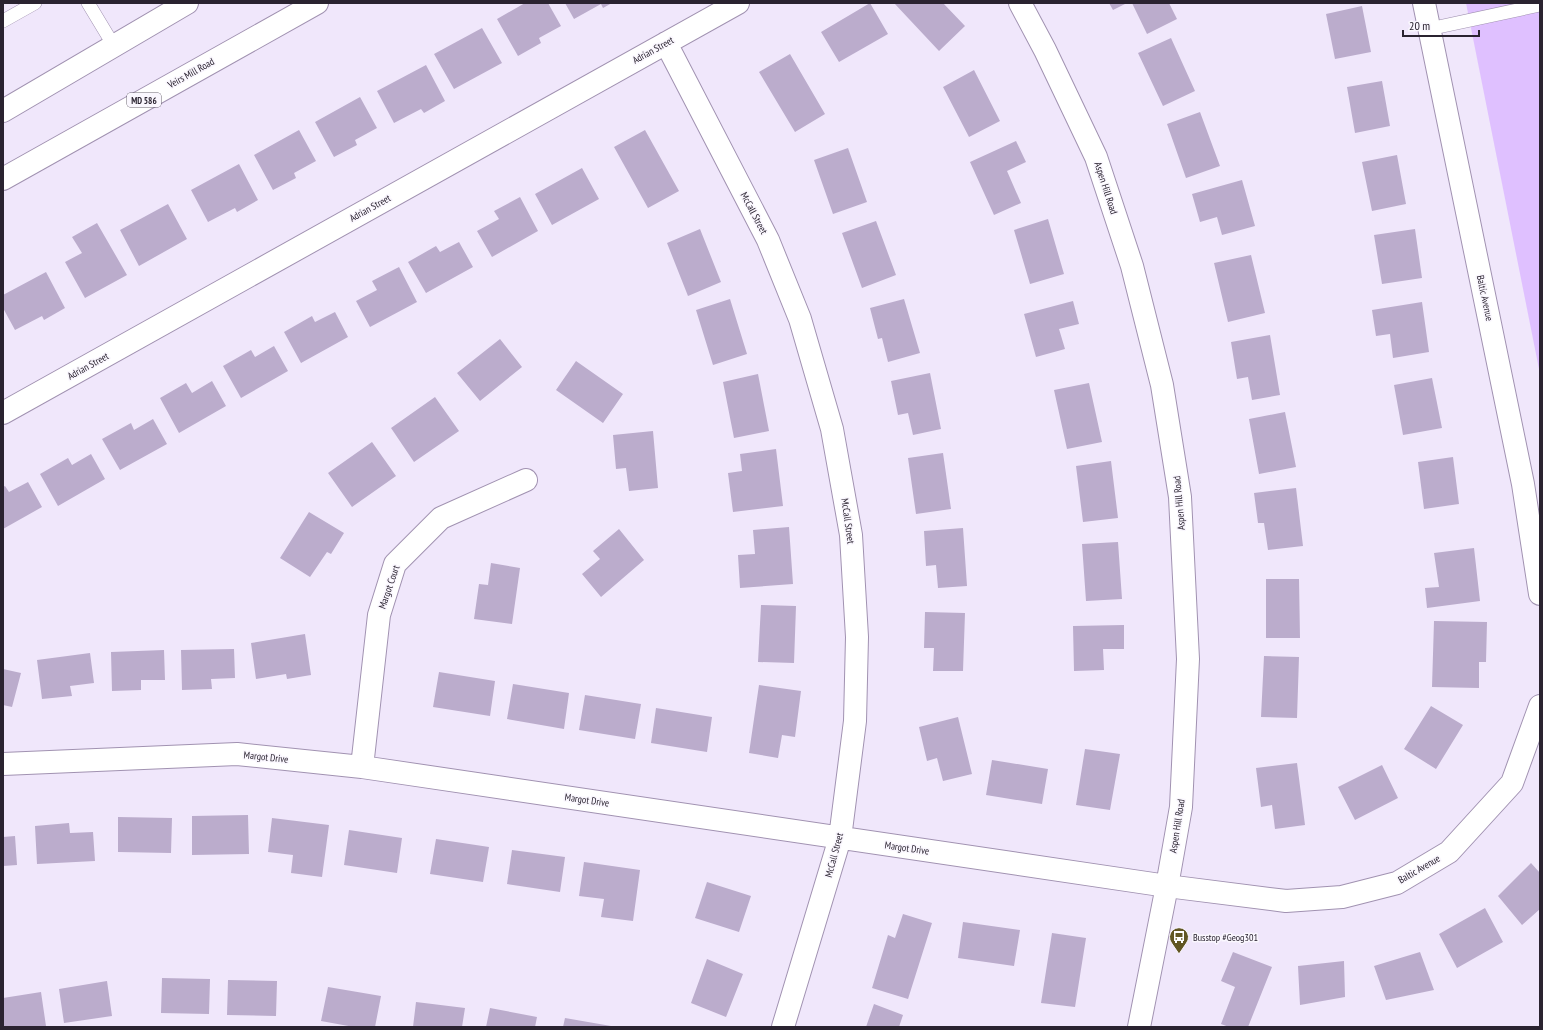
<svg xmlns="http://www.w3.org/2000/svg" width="1543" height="1030" font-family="'PT Sans Narrow',sans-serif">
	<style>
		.green { fill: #dfc0ff }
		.building { fill: #bbaccc }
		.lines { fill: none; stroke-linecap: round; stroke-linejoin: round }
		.lane-casing { stroke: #a192b1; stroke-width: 14 }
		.street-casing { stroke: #a192b1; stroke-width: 24 }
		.secondary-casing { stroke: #a192b1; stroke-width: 24 }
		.primary-casing { stroke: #a192b1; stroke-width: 24 }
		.lane { stroke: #fff; stroke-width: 13 }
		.street { stroke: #fff; stroke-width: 22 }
		.secondary { stroke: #fff; stroke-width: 22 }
		.primary { stroke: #fff; stroke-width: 22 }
		.labels { text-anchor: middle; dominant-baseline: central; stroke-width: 3; stroke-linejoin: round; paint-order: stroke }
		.shield { fill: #faf7fe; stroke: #68636e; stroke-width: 1 }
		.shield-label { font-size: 9px; font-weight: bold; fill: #2a2330 }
		.street-label { font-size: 10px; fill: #2a2330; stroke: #faf7fe }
		.poi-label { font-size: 10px; fill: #2a2330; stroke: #faf7fe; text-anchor: start }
	</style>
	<rect width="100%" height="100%" fill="#f0e7fb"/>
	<path class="green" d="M1466 3H1540V374Z"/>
	<path class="building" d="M525 3H548L561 26 539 38 541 43 518 56 497 19Z
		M565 3H612L603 8 601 4 574 19Z
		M870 3 888 34 839 62 821 32Z
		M894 3H943L965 26 939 51Z
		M1109 3H1127L1113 10Z
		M1132 3H1169L1177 19 1147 34Z
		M1362 6 1371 52 1335 59 1326 14Z
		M482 28 502 63 454 89 434 54Z
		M1171 38 1195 91 1163 106 1138 53Z
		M790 54 825 114 795 132 759 72Z
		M426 65 445 101 424 113 421 109 394 123 377 91Z
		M974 70 1000 121 969 137 943 87Z
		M1382 81 1390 126 1355 133 1347 87Z
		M360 97 377 128 355 140 357 145 334 157 315 122Z
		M1200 112 1220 166 1186 178 1167 124Z
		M299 130 316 161 294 173 296 178 273 190 254 155Z
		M645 130 679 191 648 208 614 147Z
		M1016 141 1026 162 1007 171 1021 203 994 215 970 162Z
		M848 148 867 202 833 214 814 160Z
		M1397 155 1406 204 1372 211 1362 162Z
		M239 164 258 200 237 212 235 208 208 222 191 190Z
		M582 168 599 199 552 225 535 194Z
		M1242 180 1255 226 1222 235 1217 217 1200 222 1192 194Z
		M520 197 538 231 492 257 477 231 499 219 494 211Z
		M168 204 187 239 139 266 120 230Z
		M1048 219 1064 274 1030 284 1014 230Z
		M876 221 896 275 862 288 842 233Z
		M97 223 127 275 85 298 65 262 82 253 72 237Z
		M700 229 721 282 688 296 667 243Z
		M1415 229 1422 278 1382 284 1374 235Z
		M459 242 473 267 426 293 408 262 436 246 440 252Z
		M1251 255 1265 313 1228 322 1214 263Z
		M399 267 417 302 370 327 356 301 377 290 372 281Z
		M46 272 65 308 44 320 42 316 15 330 3 308V295Z
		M730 299 747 354 713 365 696 310Z
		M904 299 920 353 888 362 882 338 878 339 870 308Z
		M1073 301 1079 324 1059 329 1065 349 1036 357 1024 314Z
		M1422 302 1429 352 1393 358 1390 334 1376 336 1372 310Z
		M335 312 348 337 301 363 284 332 312 316 315 322Z
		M1270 335 1280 395 1252 400 1248 377 1237 379 1231 342Z
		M500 339 522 367 480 401 457 373Z
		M274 346 288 371 241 398 223 366 251 350 255 357Z
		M576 361 623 394 603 423 556 390Z
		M930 373 941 429 913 435 908 413 898 415 891 381Z
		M758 374 769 431 734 438 723 382Z
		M1432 378 1442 428 1403 435 1394 385Z
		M212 381 226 406 179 433 160 398 186 383 192 393Z
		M1089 383 1102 442 1067 449 1054 390Z
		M435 397 459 431 414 462 391 428Z
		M1285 412 1296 467 1259 474 1249 419Z
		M153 419 167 444 120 470 102 439 131 423 134 430Z
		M653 431 658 488 629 491 626 468 616 469 613 435Z
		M372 442 396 476 352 507 328 473Z
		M776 449 783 506 733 512 728 473 742 471 740 454Z
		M943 453 951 509 916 514 908 458Z
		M91 454 105 479 58 506 40 474 68 458 72 465Z
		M1453 457 1459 504 1424 509 1418 462Z
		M1111 461 1118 518 1083 522 1076 466Z
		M28 482 42 507 3 529V487L5 486 9 492Z
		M1296 488 1303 546 1268 550 1264 523H1258L1254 493Z
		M309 512 344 533 331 554 327 552 310 577 280 558Z
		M789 527 793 584 740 588 738 555 755 554 753 530Z
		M963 528 967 586 938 588 936 565 926 566 924 531Z
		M619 529 644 560 601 597 582 574 600 559 593 551Z
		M1118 542 1122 599 1086 601 1082 544Z
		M1474 548 1480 601 1427 608 1425 588 1439 587 1434 553Z
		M491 563 520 568 512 624 474 619 479 584 488 585Z
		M1266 579H1299L1300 638H1266Z
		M761 605 796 606 794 663 758 662Z
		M925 612 965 613 963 671H933L934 648H924Z
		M1434 621 1487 622 1486 662H1479V688L1432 687Z
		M1124 625V649H1103L1104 670 1074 671 1073 626Z
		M305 634 311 675 287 679 286 674 256 679 251 643Z
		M234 649 235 678 211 679 212 689 182 690 181 650Z
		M164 650 165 680H141V690L112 691 111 652Z
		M90 653 94 683 70 686 72 696 42 699 37 660Z
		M1264 656 1299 657 1297 718 1261 717Z
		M3 669 21 673 12 707 3 705Z
		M439 672 495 681 490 716 433 707Z
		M513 684 569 693 564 729 507 719Z
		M759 685 801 691 795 737 782 735 778 758 749 753Z
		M585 695 641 704 635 739 579 730Z
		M1431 706 1463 725 1436 769 1404 749Z
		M656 708 712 717 707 752 651 743Z
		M958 717 972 774 943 781 937 758 927 761 919 727Z
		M1085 749 1120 754 1110 810 1076 805Z
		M992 760 1048 769 1042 804 986 795Z
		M1297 763 1305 825 1275 829 1272 805 1261 807 1256 768Z
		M1382 765 1398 798 1355 820 1338 787Z
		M248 815 249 854 192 855V816Z
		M118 817 172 818 171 853 118 852Z
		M272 818 329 825 322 877 291 873 293 855 268 852Z
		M69 823 70 833 93 832 95 861 37 864 35 826Z
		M349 830 402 838 397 873 344 865Z
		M15 836 17 865 3 866V837Z
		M436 839 489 847 483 882 430 874Z
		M512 850 565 857 560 892 507 884Z
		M584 862 640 870 633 921 601 917 604 899 579 896Z
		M1531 863 1540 873V909L1522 925 1498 896Z
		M707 882 751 896 739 932 695 918Z
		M1485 908 1503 942 1457 968 1439 934Z
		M903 914 932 923 908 999 872 988 888 935 895 938Z
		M963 922 1020 930 1014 966 958 958Z
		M1052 933 1086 938 1075 1007 1041 1003Z
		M1233 952 1272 967 1248 1027H1229L1221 1024 1235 987 1221 981Z
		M1420 952 1434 990 1386 1000 1374 966Z
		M707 959 743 974 726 1017 691 1003Z
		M1344 961 1345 997 1300 1005 1298 966Z
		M162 978 210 979 209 1014 161 1013Z
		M228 980 277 981 276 1016 227 1015Z
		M107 981 112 1016 64 1023 59 989Z
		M328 987 381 996 375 1027H354L321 1021Z
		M41 992 46 1026 3 1027V998Z
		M416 1002 465 1008 462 1027H413Z
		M874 1004 903 1015 899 1027H866Z
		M490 1008 537 1017 535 1027H486Z
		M565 1018 611 1026V1027H563Z"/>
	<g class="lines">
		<g class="lane-casing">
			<path id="lane" d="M88 3 114 46
				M3 21 35 3
				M1429 29 1540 5"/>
		</g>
		<g class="street-casing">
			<path id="street" d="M1424 3 1523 484 1540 594
				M666 43 768 240 800 319 832 429 851 535 857 637 855 721 840 838 783 1027
				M3 413 738 3
				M3 764 237 754 362 767 1167 886 1286 901 1342 897 1397 883 1449 852 1512 783 1540 706
				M362 767 379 615 395 564 441 518 526 480"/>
		</g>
		<g class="secondary-casing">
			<path id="secondary" d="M1020 3 1045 50 1096 157 1132 266 1162 385 1180 497 1188 659 1181 807 1167 886 1139 1027"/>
		</g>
		<g class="primary-casing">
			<path id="primary" d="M3 111 187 3
				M3 179 317 3"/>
		</g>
		<use href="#lane" class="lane"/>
		<use href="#street" class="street"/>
		<use href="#secondary" class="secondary"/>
		<use href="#primary" class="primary"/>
	</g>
	<defs>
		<g id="bus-pin" transform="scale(1)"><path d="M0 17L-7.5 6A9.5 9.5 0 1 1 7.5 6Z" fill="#615623" stroke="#faf7fe"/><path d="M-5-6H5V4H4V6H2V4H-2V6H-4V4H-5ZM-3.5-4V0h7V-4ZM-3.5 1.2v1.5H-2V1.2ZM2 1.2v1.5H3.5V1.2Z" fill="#fff"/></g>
	</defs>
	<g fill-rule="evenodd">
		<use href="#bus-pin" x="1179" y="937"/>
	</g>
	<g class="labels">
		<rect class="shield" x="127" y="93" width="34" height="14" rx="3"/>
		<g class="shield-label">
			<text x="144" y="100">MD 586</text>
		</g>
		<g class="street-label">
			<text transform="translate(653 50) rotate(-29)">Adrian Street</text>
			<text transform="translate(191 73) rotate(-29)">Veirs Mill Road</text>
			<text transform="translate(1106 188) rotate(72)">Aspen Hill Road</text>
			<text transform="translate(370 208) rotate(-29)">Adrian Street</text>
			<text transform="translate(754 213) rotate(62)">McCall Street</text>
			<text transform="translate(1485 298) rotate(78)">Baltic Avenue</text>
			<text transform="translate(88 366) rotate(-29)">Adrian Street</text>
			<text transform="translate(1179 503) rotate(-95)">Aspen Hill Road</text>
			<text transform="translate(848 521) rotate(82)">McCall Street</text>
			<text transform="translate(389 587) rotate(-71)">Margot Court</text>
			<text transform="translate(266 757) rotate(6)">Margot Drive</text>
			<text transform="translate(587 800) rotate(8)">Margot Drive</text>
			<text transform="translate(1177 826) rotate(-81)">Aspen Hill Road</text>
			<text transform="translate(907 848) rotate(8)">Margot Drive</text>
			<text transform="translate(834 855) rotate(-75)">McCall Street</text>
			<text transform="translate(1419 869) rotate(-30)">Baltic Avenue</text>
		</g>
		<g class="poi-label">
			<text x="1193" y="937">Busstop #Geog301</text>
		</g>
	</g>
	<rect width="1543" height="1030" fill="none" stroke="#2a2330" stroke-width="8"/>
	<path d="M1403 30v6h76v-6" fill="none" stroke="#2a2330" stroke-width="2"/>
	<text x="1409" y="30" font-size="12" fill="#2a2330" stroke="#faf7fe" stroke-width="3" paint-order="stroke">20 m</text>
</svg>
